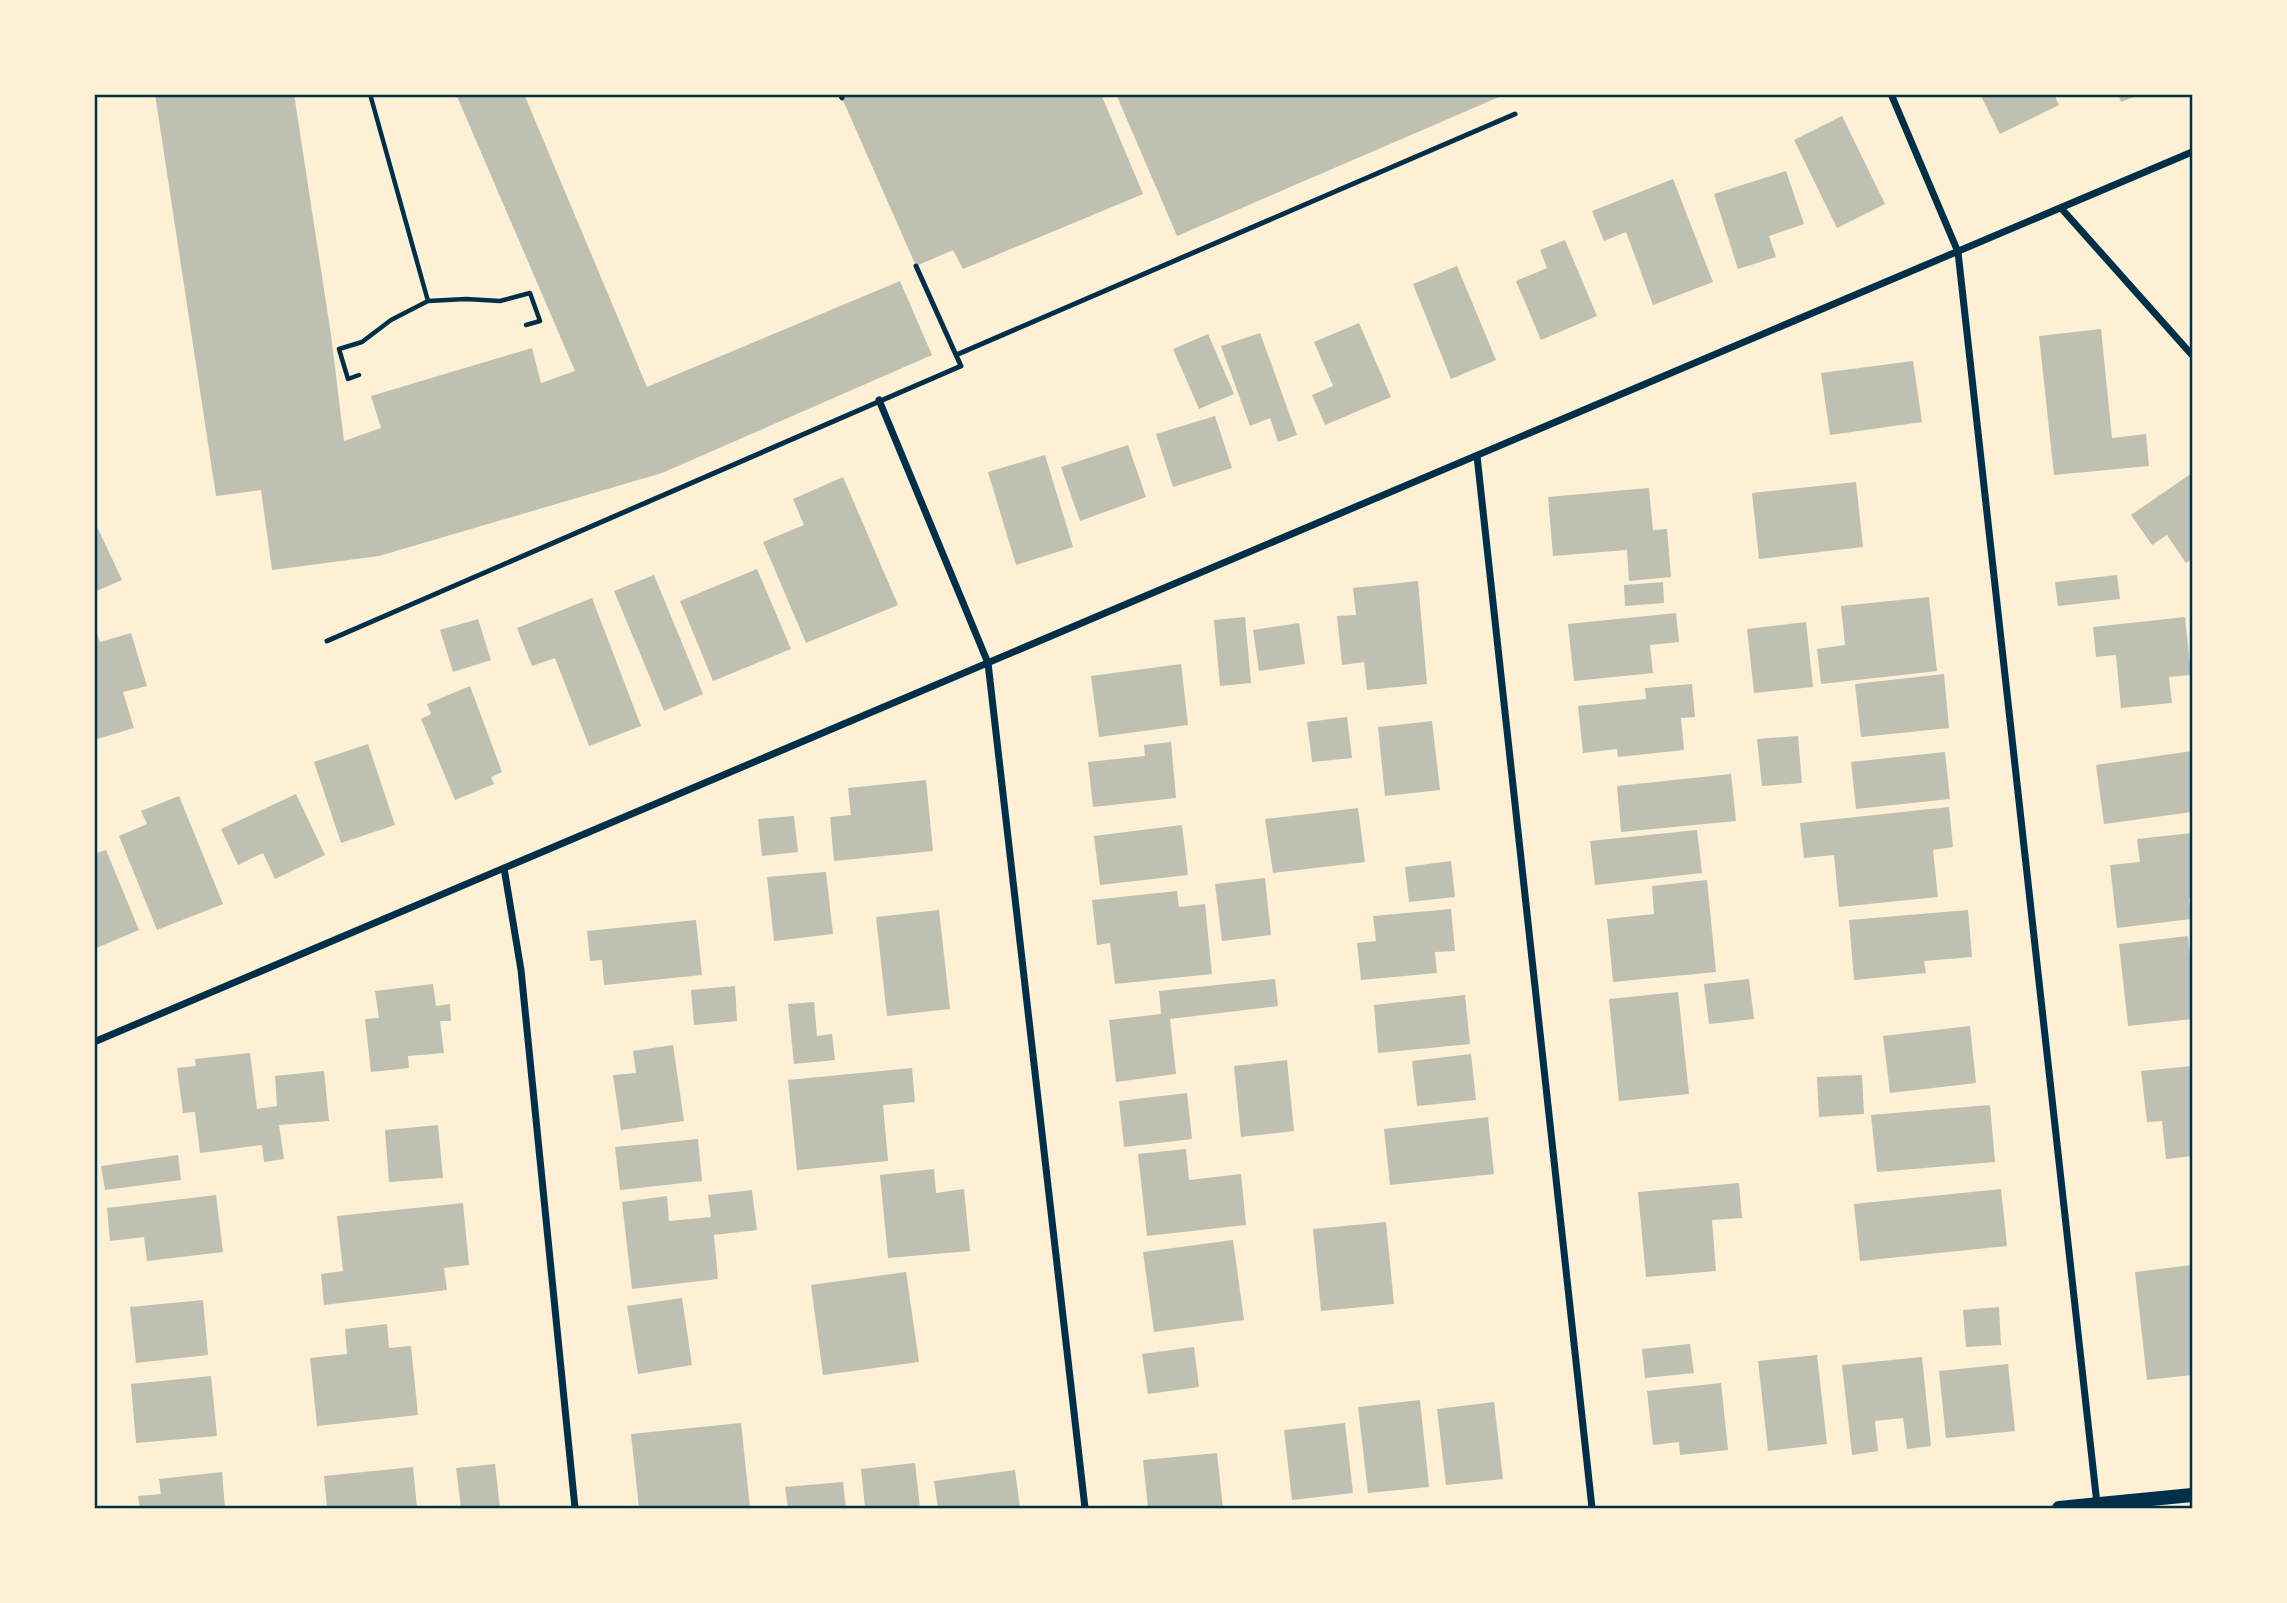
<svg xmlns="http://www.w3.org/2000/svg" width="2287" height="1603" font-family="Karla,sans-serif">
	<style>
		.building { fill: #bec0b2 }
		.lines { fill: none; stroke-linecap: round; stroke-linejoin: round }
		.path { stroke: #003049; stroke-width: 4.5 }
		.service { stroke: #003049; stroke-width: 5 }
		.minor { stroke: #003049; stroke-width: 7 }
		.secondary { stroke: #003049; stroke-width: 14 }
		.neatline { fill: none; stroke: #003049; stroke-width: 2.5 }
	</style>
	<rect width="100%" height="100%" fill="#fdf0d5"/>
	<path class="building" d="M155 94H294L331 335 344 441 381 428 371 396 532 348 541 383 575 371 456 94H524L647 387 900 281 932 355 662 473 379 556 272 570 261 490 216 496Z
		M850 94H1101L1143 194 963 269 953 250 916 266 842 98Z
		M1116 94H1506L1177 236Z
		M1980 94H2054L2059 105 2000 134Z
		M2118 94H2139V95L2121 102Z
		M1842 116 1885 204 1837 228 1794 140Z
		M1786 171 1804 224 1769 236 1776 257 1738 269 1714 194Z
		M1673 179 1713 282 1653 305 1626 232 1604 241 1592 211Z
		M1565 240 1597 316 1541 340 1516 281 1547 268 1540 250Z
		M1457 266 1496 360 1451 379 1413 284Z
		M1359 323 1391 397 1325 425 1312 395 1333 386 1314 342Z
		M2101 329 2112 438 2146 434 2149 466 2054 475 2039 336Z
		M1260 333 1297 435 1278 442 1270 418 1250 426 1221 346Z
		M1208 334 1234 394 1199 409 1173 349Z
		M1913 361 1922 422 1830 435 1821 373Z
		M1215 416 1232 468 1173 487 1156 434Z
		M1128 445 1146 497 1080 521 1061 467Z
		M1045 455 1073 547 1016 565 988 472Z
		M2192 473V559L2186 563 2167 535 2152 545 2131 515Z
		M843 477 898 605 806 643 763 542 804 525 793 499Z
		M1856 482 1863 547 1759 559 1752 493Z
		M1649 488 1653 530 1667 529 1671 577 1629 581 1627 550 1553 556 1548 497Z
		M94 520 122 580 94 592Z
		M757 569 791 649 713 681 680 601Z
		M654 575 703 694 664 711 614 591Z
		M2117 575 2120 599 2058 606 2055 582Z
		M1418 581 1427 684 1367 690 1364 662 1342 665 1337 616 1356 615 1353 588Z
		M1663 582 1664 603 1625 606 1624 585Z
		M1929 597 1937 671 1821 684 1817 649 1845 645 1841 606Z
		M592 598 641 726 589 746 555 658 532 666 517 628Z
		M1676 613 1679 642 1650 645 1653 673 1574 681 1568 624Z
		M1245 617 1251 683 1220 686 1214 620Z
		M2185 617 2191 675 2169 677 2172 703 2121 708 2116 655 2096 657 2093 627Z
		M478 619 491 660 453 672 440 630Z
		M1806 622 1813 687 1754 693 1747 629Z
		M1299 623 1305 664 1259 671 1253 630Z
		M94 625 100 642 131 633 147 686 123 692 134 728 94 740Z
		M1181 664 1188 725 1099 737 1091 676Z
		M1944 674 1949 728 1861 737 1855 684Z
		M1692 684 1695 717 1681 718 1684 750 1618 757 1617 749 1583 753 1578 706 1646 699 1645 688Z
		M470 686 502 772 491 777 494 784 455 800 421 719 431 714 427 704Z
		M1347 717 1352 758 1312 762 1307 722Z
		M1432 721 1440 790 1385 796 1378 727Z
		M1798 736 1802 783 1762 786 1757 739Z
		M1171 742 1176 798 1093 807 1088 762 1145 756 1144 745Z
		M368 744 395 825 341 843 314 762Z
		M2192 751V812L2104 824 2096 765Z
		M1945 752 1950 799 1856 809 1851 762Z
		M1731 774 1736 821 1621 832 1617 786Z
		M926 780 933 851 834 861 830 817 851 815 848 788Z
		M296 794 325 855 275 879 263 853 238 865 221 829Z
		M179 796 223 904 157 930 119 836 147 824 141 811Z
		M1949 807 1953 847 1933 850 1938 897 1839 907 1834 855 1804 858 1800 823Z
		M1358 808 1365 862 1273 873 1265 819Z
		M794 816 798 852 762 856 758 819Z
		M1182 825 1188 875 1100 885 1094 836Z
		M1697 830 1702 873 1595 885 1590 841Z
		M2192 833V898H2189L2191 919 2117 928 2110 865 2140 862 2137 839Z
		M106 850 139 930 94 949V854Z
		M1451 861 1455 897 1409 902 1405 867Z
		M826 872 833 934 774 941 767 877Z
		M1265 878 1271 935 1222 941 1215 884Z
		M1707 880 1716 972 1613 982 1607 919 1654 914 1652 886Z
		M1177 891 1179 907 1205 904 1212 974 1115 984 1110 943 1097 945 1092 900Z
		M1451 909 1455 951 1435 952 1437 973 1361 980 1357 943 1376 941 1373 916Z
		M939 910 950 1009 887 1016 876 917Z
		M1968 910 1972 957 1924 961 1926 973 1854 980 1849 920Z
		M696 920 702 975 604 985 602 960 590 961 587 931Z
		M2188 936 2192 977V1019L2128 1026 2119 944Z
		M1275 979 1278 1006 1170 1019 1176 1074 1116 1082 1109 1020 1161 1014 1159 991Z
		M1749 979 1754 1019 1709 1024 1704 984Z
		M433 984 436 1006 450 1004 451 1021H440L444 1053 408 1056 409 1068 371 1072 365 1019 379 1018 375 991Z
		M735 986 737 1021 694 1025 691 990Z
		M1678 992 1689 1094 1619 1101 1609 999Z
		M1465 995 1470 1044 1378 1053 1374 1005Z
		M814 1002 817 1036 832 1034 835 1060 794 1064 788 1004Z
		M1970 1026 1976 1083 1890 1093 1883 1036Z
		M673 1045 684 1121 621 1130 613 1075 636 1073 633 1051Z
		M250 1053 257 1109 277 1106 275 1076 324 1071 329 1121 279 1125 284 1159 264 1162 262 1145 200 1153 195 1112 183 1113 177 1068 196 1066 195 1059Z
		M1471 1054 1476 1100 1417 1106 1412 1061Z
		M1287 1060 1294 1131 1241 1137 1234 1066Z
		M2192 1066V1156L2166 1159 2162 1121 2147 1122 2141 1071Z
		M912 1068 915 1102 883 1105 888 1161 797 1170 788 1080Z
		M1862 1075 1864 1114 1819 1117 1817 1077Z
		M1187 1093 1192 1139 1124 1147 1119 1101Z
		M1990 1105 1995 1162 1877 1172 1871 1115Z
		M1488 1117 1494 1174 1390 1185 1384 1129Z
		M438 1125 443 1178 389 1182 385 1130Z
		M698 1139 702 1181 620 1190 615 1147Z
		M1186 1149 1189 1180 1241 1174 1246 1225 1147 1236 1138 1154Z
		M178 1155 181 1180 105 1190 101 1166Z
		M934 1169 936 1193 964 1189 970 1251 888 1258 880 1175Z
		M1739 1183 1742 1218 1712 1220 1716 1271 1646 1277 1638 1192Z
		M2001 1189 2007 1246 1860 1261 1854 1204Z
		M752 1190 757 1230 714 1235 718 1279 632 1289 622 1202 667 1196 669 1221 711 1217 708 1195Z
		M216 1195 223 1252 147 1261 144 1237 110 1241 107 1208Z
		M463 1203 469 1265 444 1268 447 1290 324 1305 321 1274 343 1271 337 1216Z
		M1386 1222 1394 1304 1321 1311 1313 1229Z
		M1233 1240 1244 1320 1154 1332 1143 1252Z
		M2192 1265V1375L2147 1380 2135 1272Z
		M906 1272 919 1362 823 1375 811 1285Z
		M682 1298 692 1365 638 1374 627 1306Z
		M203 1300 208 1355 136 1363 130 1307Z
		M1999 1307 2001 1345 1966 1347 1963 1310Z
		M387 1324 389 1348 411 1346 418 1415 317 1426 310 1358 347 1354 345 1329Z
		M1690 1344 1694 1373 1645 1378 1642 1349Z
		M1194 1347 1199 1387 1148 1394 1142 1354Z
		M1817 1355 1827 1444 1768 1451 1758 1361Z
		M1922 1357 1931 1446 1907 1449 1903 1418 1875 1421 1878 1451 1852 1455 1842 1365Z
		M2008 1364 2015 1431 1946 1438 1939 1371Z
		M211 1376 217 1436 136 1443 131 1384Z
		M1721 1383 1728 1450 1680 1455 1679 1442 1653 1445 1647 1391Z
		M1420 1400 1429 1487 1368 1493 1358 1407Z
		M1494 1402 1503 1479 1446 1485 1437 1409Z
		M741 1423 750 1508H639L631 1434Z
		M1345 1423 1353 1493 1292 1500 1284 1430Z
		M1217 1453 1223 1508H1148L1143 1460Z
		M915 1463 920 1508H865L861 1469Z
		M495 1464 500 1508H461L456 1468Z
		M413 1467 417 1508H327L324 1476Z
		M1015 1470 1020 1508H938L934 1481Z
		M222 1472 225 1508H140L138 1496 161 1494 159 1479Z
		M843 1482 846 1508H788L785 1487Z"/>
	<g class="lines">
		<path class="path" d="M370 94 428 301
			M359 375 348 379 339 349 362 342 391 320 428 301 466 299 500 301 530 293 540 321 526 325"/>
		<path class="service" d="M840 94 842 98
			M916 266 956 355
			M327 641 961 366 956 355 1515 114"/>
		<path class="minor" d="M1891 94 1958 252 2097 1504
			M2061 208 2192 355
			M879 400 988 663 1085 1508
			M1477 456 1592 1508
			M504 868 521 970 575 1508
			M94 1042 2192 152"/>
		<path class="secondary" d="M2059 1508 2192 1495"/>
	</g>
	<rect width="2287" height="1603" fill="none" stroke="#fdf0d5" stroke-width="192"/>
	<rect x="96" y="96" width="2095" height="1411" class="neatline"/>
</svg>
